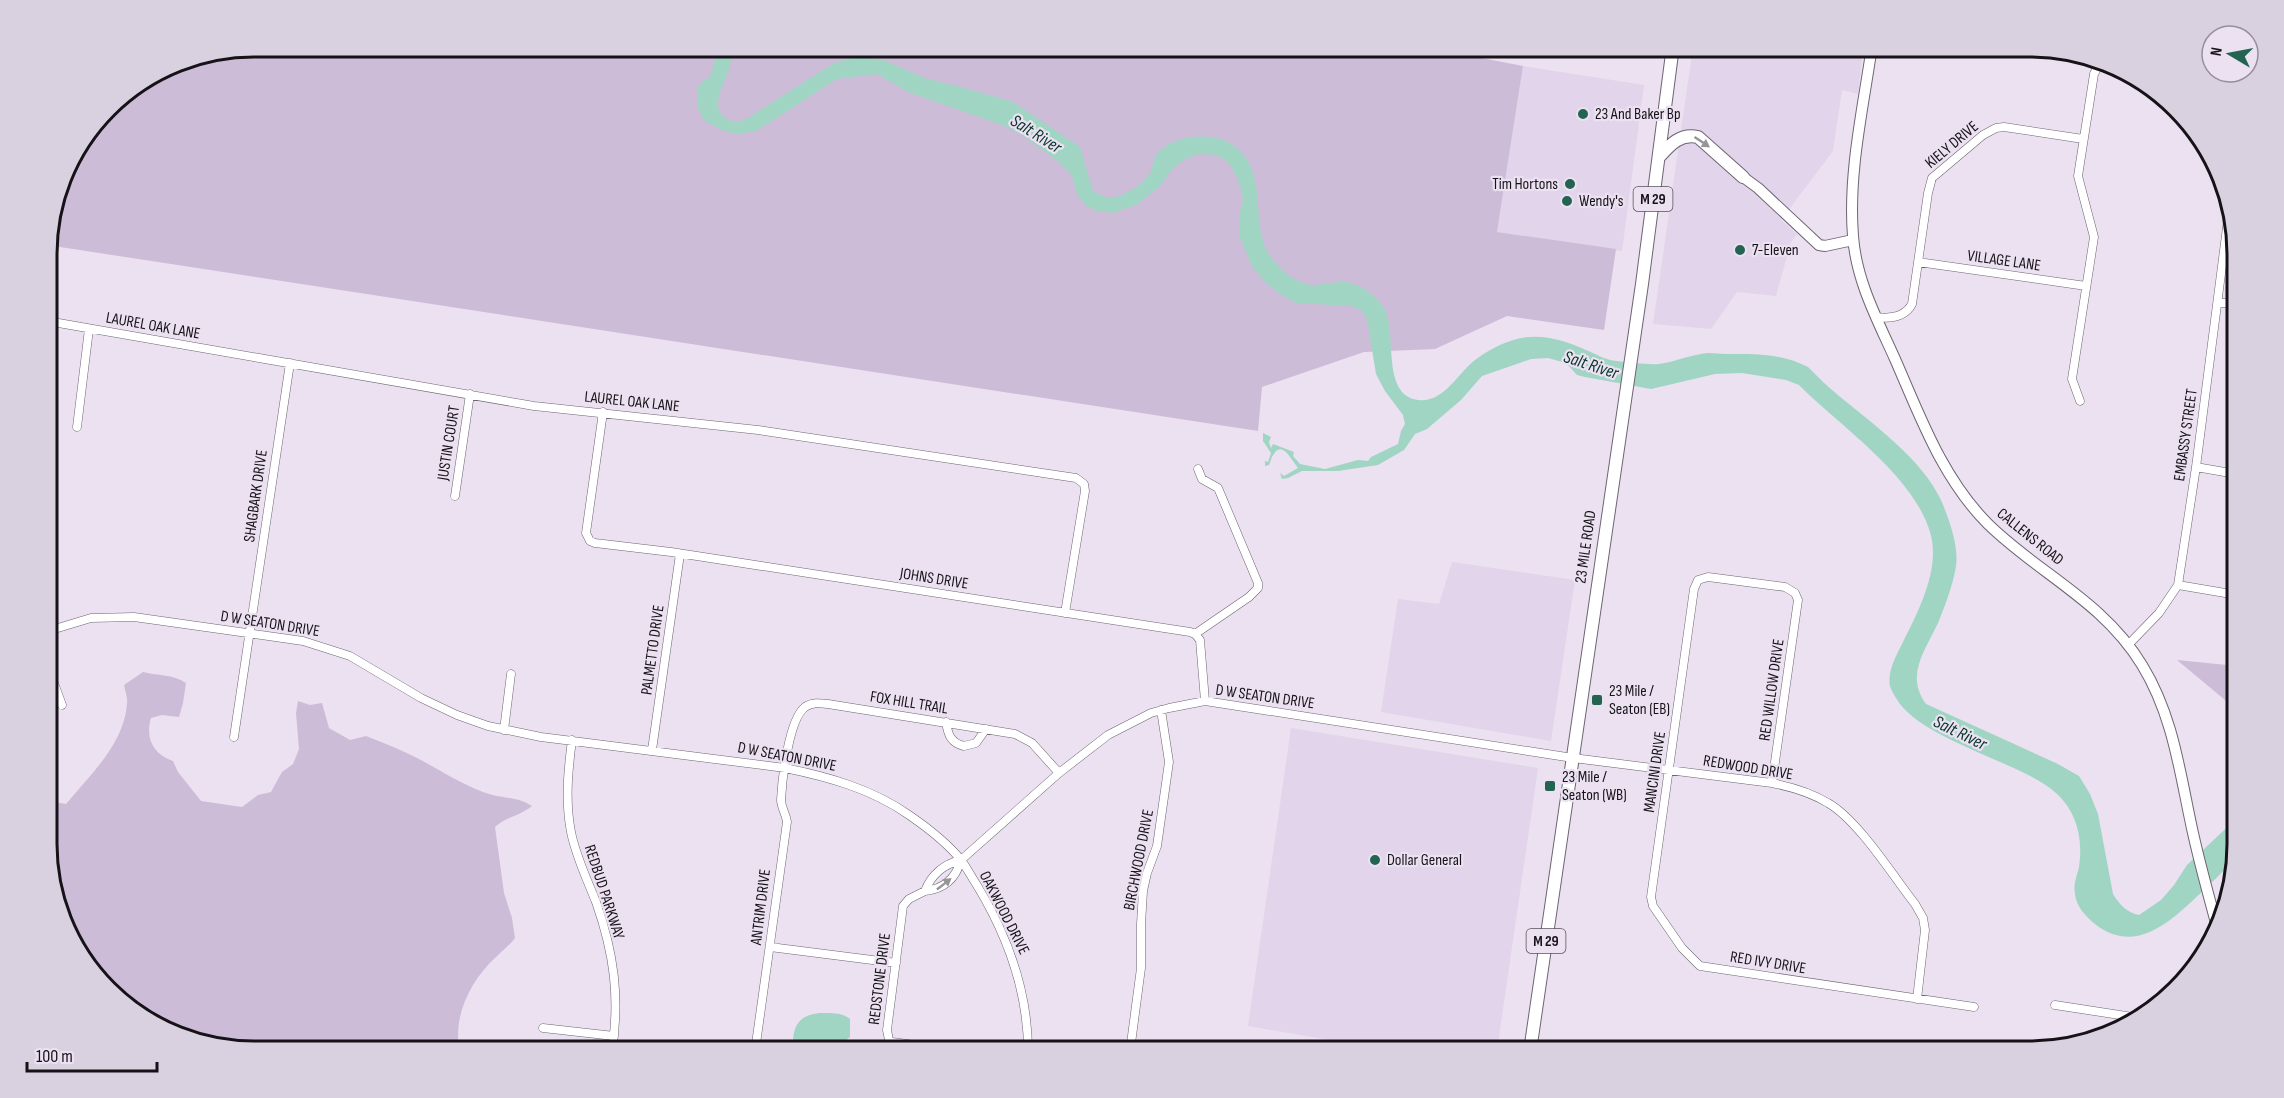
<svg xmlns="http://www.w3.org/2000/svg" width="2284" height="1098" font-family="'Sofia Sans Condensed',sans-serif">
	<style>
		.built { fill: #e2d4ea }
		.green { fill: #cdbcd7 }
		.water { fill: #a0d5c3 }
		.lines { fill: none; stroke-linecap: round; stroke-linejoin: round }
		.street-casing { stroke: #6d6572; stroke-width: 9 }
		.secondary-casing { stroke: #6d6572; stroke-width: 12 }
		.primary-casing { stroke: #6d6572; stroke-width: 14 }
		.street { stroke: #fff; stroke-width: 8 }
		.secondary { stroke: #fff; stroke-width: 10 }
		.primary { stroke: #fff; stroke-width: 12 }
		.oneway { fill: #969597 }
		.poi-dot { fill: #226351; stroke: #ebe1f1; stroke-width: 2 }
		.labels { text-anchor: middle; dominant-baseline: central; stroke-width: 4.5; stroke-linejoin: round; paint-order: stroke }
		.shield { fill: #ebe1f1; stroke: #565159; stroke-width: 1.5 }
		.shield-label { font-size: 15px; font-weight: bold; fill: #161318 }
		.poi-label { font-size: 16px; fill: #161318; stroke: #ebe1f1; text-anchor: start }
		.street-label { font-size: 16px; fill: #161318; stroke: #ebe1f1 }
		.water-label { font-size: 18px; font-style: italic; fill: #05362a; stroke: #ebe1f1 }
		.rim { fill: none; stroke: #161318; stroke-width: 3 }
	</style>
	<rect width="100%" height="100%" fill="#ebe1f1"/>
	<path class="built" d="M1693 47H1863L1858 94 1842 90 1833 151 1781 220 1797 234 1791 242 1776 296 1737 292 1711 329 1653 324Z
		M1523 66 1644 85 1622 251 1497 232Z
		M1452 562 1575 580 1551 741 1381 712 1398 599 1439 604Z
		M1291 728 1538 768 1497 1051H1376V1048L1248 1026Z"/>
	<path class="green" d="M1420 46 1523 66 1497 232 1616 249 1604 330 1507 316 1435 349 1364 352 1262 387 1258 431 47 245 68 162 117 98 175 62 254 47Z
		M2177 660 2237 666V710Z
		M143 672C159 676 172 674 186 683L183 703 179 717 162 715 151 718C145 738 153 754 173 761L178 772 201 801 242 807 258 795 271 792 282 772 293 764 299 749 296 713 298 701 310 705 322 703 329 728 350 740 366 736C384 743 404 751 421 760 441 771 462 784 483 792 500 799 517 796 532 806 520 816 505 817 495 827L504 893 512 918 515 938C509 946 502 951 495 958 470 981 452 1018 460 1051H254L174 1036 89 970 48 872V801L66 804C90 775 124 744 127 704 128 698 125 691 124 685Z"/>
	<path class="water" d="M718 47H733C732 54 731 63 729 70 724 85 707 109 729 120 737 124 743 121 751 116L834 63 853 58H869L886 61 927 79 954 85 1013 102 1080 147 1093 191C1097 193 1102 196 1106 197 1120 200 1143 185 1150 173 1153 167 1153 159 1156 155 1169 136 1208 132 1226 141 1275 166 1245 224 1273 260 1282 271 1297 284 1313 285 1322 285 1332 282 1341 282 1356 281 1377 295 1384 308 1398 331 1380 395 1418 400 1444 403 1457 374 1475 360 1487 351 1501 343 1517 339 1540 333 1564 340 1586 350 1596 354 1605 360 1617 361 1630 362 1646 365 1659 364 1674 362 1687 356 1701 354 1709 352 1717 354 1725 354 1756 354 1780 353 1808 367 1818 377 1828 387 1839 396 1873 424 1922 459 1941 500 1949 519 1959 546 1956 566 1953 585 1945 606 1938 623 1925 651 1905 675 1926 704L2058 764 2079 776 2090 794 2098 814 2113 894C2120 905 2126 912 2139 915L2161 900 2174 885 2187 865 2237 818C2238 859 2238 857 2209 885 2178 914 2139 959 2095 924 2086 917 2076 906 2075 894 2073 884 2077 876 2079 867 2084 835 2075 805 2047 786 2010 760 1918 737 1896 698 1894 695 1891 689 1890 686 1887 671 1897 654 1903 642 1919 610 1941 568 1930 532 1913 475 1841 427 1799 385L1786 380 1742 373 1715 374 1651 389 1585 377 1577 375 1566 363 1548 358 1531 359 1482 376 1461 400 1427 429 1415 434 1404 450 1378 465 1338 471H1302L1288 478 1282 479 1280 473 1284 476 1298 468C1288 455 1279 435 1269 465L1265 466V461L1268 462 1271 453 1263 441V433L1271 437 1269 442 1271 448 1273 444 1294 452 1293 456 1300 464 1325 469 1358 460 1368 461 1371 457 1398 444 1401 431 1405 424 1403 415 1385 391 1376 374 1367 319 1361 310 1351 306 1296 303 1283 296 1266 283 1252 266 1240 238 1239 218 1243 198 1238 179 1230 165 1218 155 1199 154 1185 159 1174 167 1159 187 1136 205 1112 213 1097 211 1086 206 1077 194 1072 176 1060 163 1025 137 1005 126 908 92 877 74 837 79 756 131 737 134 722 130 705 121 697 107 698 86 711 75Z
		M820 1013C831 1013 841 1012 850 1019V1037L840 1045 836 1051H793C792 1029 796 1015 820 1013Z"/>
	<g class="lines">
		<g class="street-casing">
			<path id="street" d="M1918 262 2086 286
				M2218 302 2236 305
				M1876 317C1891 319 1905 317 1912 304L1928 193 1932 178 1983 135 1996 128 2004 127 2083 139
				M47 321 534 406 758 430 1076 478 1084 484 1085 491 1065 613
				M2080 401 2072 379 2094 237 2078 176 2094 74 2101 61
				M603 412 586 533 590 541 595 543 671 552 1190 632 1195 634 1200 640 1205 701
				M77 427 89 329
				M2196 467 2236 474
				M455 496 470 394
				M2178 585 2237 595
				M48 631 91 618 134 617 303 641 350 656 421 698 457 715 488 726 541 737 785 768C829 777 872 789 909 815 925 826 948 844 961 860 967 868 972 878 978 887 1008 937 1028 992 1028 1051
				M1195 634 1249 597 1258 588V583L1218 488 1202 479 1198 469
				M2128 645 2159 613 2178 585 2196 467 2229 212
				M48 667 62 705
				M946 722C948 735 951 743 964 746L976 743 986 729
				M504 730 511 674
				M234 737 290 363
				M572 740C568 771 565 801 571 832 576 857 587 879 596 902 614 953 620 997 612 1051
				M652 750 680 554
				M1772 783 1798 600 1795 593 1785 587 1708 577 1698 580 1694 589 1651 897 1653 906 1682 948 1700 966 1974 1007
				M961 860C956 878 944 889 925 891 931 875 944 864 961 860L1059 773 1108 735 1151 713 1169 708 1205 701 1573 758 1772 783C1792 787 1810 792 1828 803 1858 820 1893 876 1915 904L1923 918 1925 930 1917 999
				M925 891 909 899 903 906 887 1030 889 1040 892 1042 930 1047
				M770 947 896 963
				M2055 1005 2139 1018
				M543 1028 614 1036
				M755 1051 787 822C786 814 781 807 781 800 782 779 789 719 805 707 812 702 820 703 828 704L1015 734 1032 743 1059 773
				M1130 1051 1141 968V924L1143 891 1147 873 1157 846 1169 762 1161 710"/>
		</g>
		<g class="secondary-casing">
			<path id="secondary" d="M1872 46C1863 109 1848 173 1853 236 1856 280 1877 319 1895 359 1920 416 1942 478 1988 524 2039 574 2103 601 2142 665 2174 717 2180 775 2193 833 2200 865 2209 897 2218 930
				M1743 177 1758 188 1819 245 1825 246 1853 240"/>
		</g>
		<g class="primary-casing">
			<path id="primary" d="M1659 157C1670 145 1680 133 1698 137L1743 177
				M1530 1051 1642 284 1673 46"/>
		</g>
		<use href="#street" class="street"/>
		<use href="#secondary" class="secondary"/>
		<use href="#primary" class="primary"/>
	</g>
	<defs><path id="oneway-solid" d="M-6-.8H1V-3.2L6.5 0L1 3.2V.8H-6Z" transform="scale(1.5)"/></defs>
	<g class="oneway">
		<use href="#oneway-solid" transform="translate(1702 142) rotate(34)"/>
		<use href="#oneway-solid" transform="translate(944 884) rotate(-38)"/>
	</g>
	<g class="poi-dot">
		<circle cx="1583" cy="114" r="6"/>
		<circle cx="1570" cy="184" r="6"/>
		<circle cx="1567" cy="201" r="6"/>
		<circle cx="1740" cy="250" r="6"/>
		<rect x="1591" y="694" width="12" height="12" rx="3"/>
		<rect x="1544" y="780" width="12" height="12" rx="3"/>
		<circle cx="1375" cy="860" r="6"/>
	</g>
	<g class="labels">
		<g class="shield">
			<rect x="1633.5" y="187" width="39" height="24" rx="4.5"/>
			<rect x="1526.5" y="929" width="39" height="24" rx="4.5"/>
		</g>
		<g class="shield-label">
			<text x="1653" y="199">M 29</text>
			<text x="1546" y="941">M 29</text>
		</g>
		<g class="poi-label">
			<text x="1595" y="114">23 And Baker Bp</text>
			<text x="1558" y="184" text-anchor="end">Tim Hortons</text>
			<text x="1579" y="201">Wendy's</text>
			<text x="1752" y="250">7-Eleven</text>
			<text x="1609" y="691">23 Mile /<tspan x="1609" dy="18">Seaton (EB)</tspan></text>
			<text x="1562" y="777">23 Mile /<tspan x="1562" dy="18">Seaton (WB)</tspan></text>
			<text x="1387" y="860">Dollar General</text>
		</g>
		<g class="street-label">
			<text transform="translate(1952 145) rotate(-40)">KIELY DRIVE</text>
			<text transform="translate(2004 261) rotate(8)">VILLAGE LANE</text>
			<text transform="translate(153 326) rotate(10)">LAUREL OAK LANE</text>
			<text transform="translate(632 402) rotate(6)">LAUREL OAK LANE</text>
			<text transform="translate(2186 435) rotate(-82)">EMBASSY STREET</text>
			<text transform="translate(449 443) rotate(-81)">JUSTIN COURT</text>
			<text transform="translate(256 496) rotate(-82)">SHAGBARK DRIVE</text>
			<text transform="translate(2030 537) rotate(39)">CALLENS ROAD</text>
			<text transform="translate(1586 547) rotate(-82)">23 MILE ROAD</text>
			<text transform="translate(934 579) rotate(9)">JOHNS DRIVE</text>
			<text transform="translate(270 624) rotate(9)">D W SEATON DRIVE</text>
			<text transform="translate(653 650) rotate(-82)">PALMETTO DRIVE</text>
			<text transform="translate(1772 690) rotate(-82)">RED WILLOW DRIVE</text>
			<text transform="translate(1265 697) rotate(8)">D W SEATON DRIVE</text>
			<text transform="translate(909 703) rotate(9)">FOX HILL TRAIL</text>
			<text transform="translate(787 757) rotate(11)">D W SEATON DRIVE</text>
			<text transform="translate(1748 768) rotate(9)">REDWOOD DRIVE</text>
			<text transform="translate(1655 772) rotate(-82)">MANCINI DRIVE</text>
			<text transform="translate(1139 860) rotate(-79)">BIRCHWOOD DRIVE</text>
			<text transform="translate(604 892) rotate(72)">REDBUD PARKWAY</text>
			<text transform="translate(761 907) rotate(-83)">ANTRIM DRIVE</text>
			<text transform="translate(1004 913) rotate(63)">OAKWOOD DRIVE</text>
			<text transform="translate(1768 963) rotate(9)">RED IVY DRIVE</text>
			<text transform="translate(880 979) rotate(-83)">REDSTONE DRIVE</text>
		</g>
		<g class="water-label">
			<text transform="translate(1036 134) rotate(32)">Salt River</text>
			<text transform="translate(1591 365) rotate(18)">Salt River</text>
			<text transform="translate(1960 733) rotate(26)">Salt River</text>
		</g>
	</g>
	<path d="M0 0H2284V1098H0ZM254 57H2030A197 197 0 0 1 2227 254V844A197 197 0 0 1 2030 1041H254A197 197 0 0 1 57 844V254A197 197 0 0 1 254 57Z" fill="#dad1e0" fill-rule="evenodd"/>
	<path class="rim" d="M254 57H2030A197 197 0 0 1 2227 254V844A197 197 0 0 1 2030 1041H254A197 197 0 0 1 57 844V254A197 197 0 0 1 254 57Z"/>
	<g transform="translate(2230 54) rotate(280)"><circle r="28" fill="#ebe1f1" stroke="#968f9a" stroke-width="1.5"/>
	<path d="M0-4.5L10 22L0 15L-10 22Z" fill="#226351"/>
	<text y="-9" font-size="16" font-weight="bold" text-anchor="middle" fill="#161318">N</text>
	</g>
	<path d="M27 1062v9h130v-9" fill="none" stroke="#161318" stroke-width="3"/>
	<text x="36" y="1062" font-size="18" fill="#161318" stroke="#ebe1f1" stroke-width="4.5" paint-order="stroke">100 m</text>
</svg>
